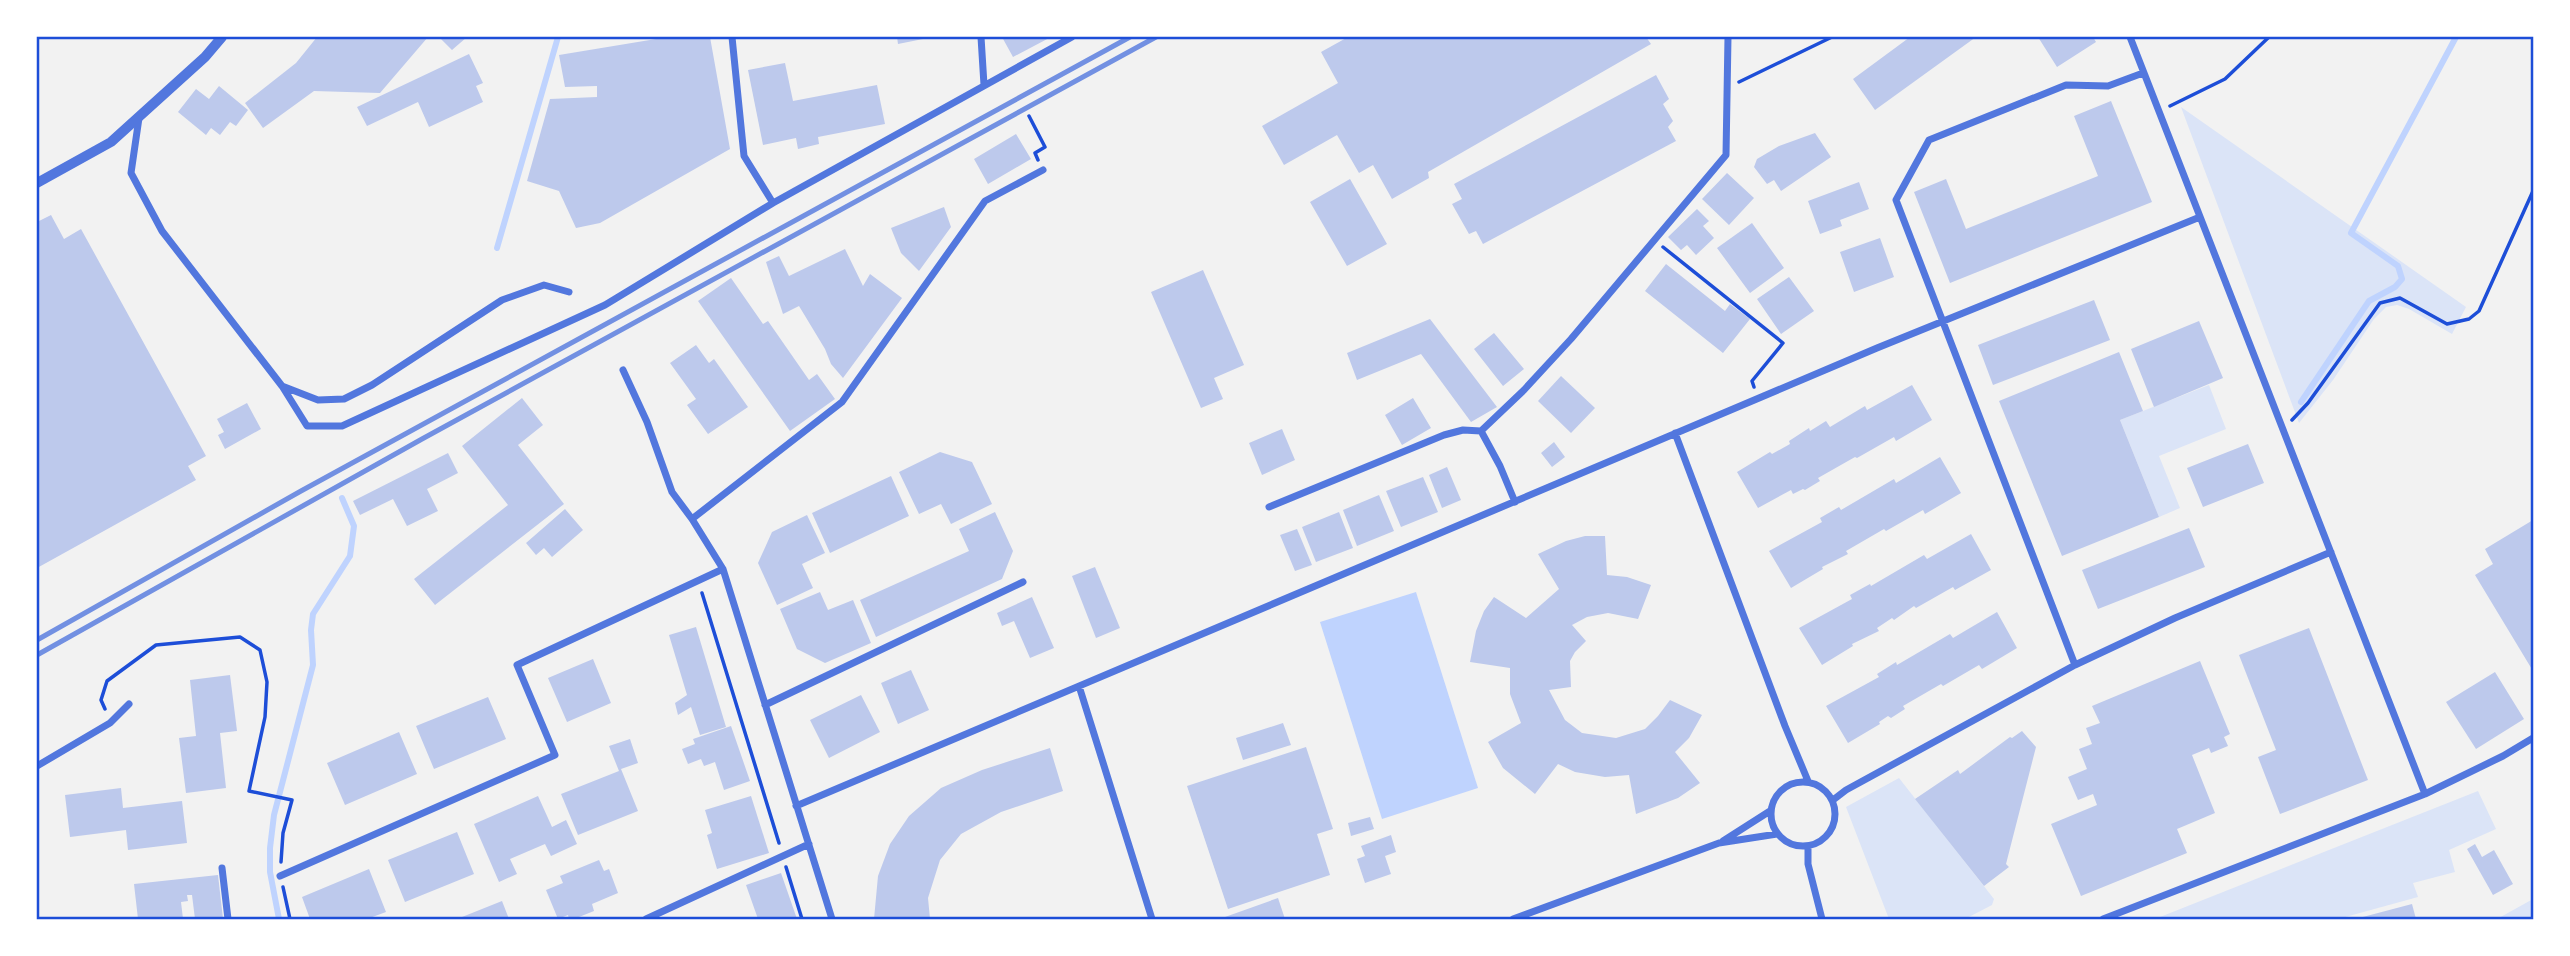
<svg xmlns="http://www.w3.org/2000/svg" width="2570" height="956" font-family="'DM Sans',sans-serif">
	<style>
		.green { fill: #dbe4f7 }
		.water { fill: #bfd3fe }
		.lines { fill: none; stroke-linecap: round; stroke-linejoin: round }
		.stream { stroke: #bfd3fe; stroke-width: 6 }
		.building { fill: #bdc9ec }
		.path { stroke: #1d4ed8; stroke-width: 3.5 }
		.minor { stroke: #5277de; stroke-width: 7 }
		.tertiary { stroke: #5277de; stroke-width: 10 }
		.rail { stroke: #7290e2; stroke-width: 5 }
		.neatline { fill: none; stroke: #1d4ed8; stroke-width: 2.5 }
	</style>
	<rect width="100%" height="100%" fill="#f2f2f2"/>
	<path class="green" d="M2181 107 2466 307 2452 334 2409 309 2397 305 2386 307 2374 319 2333 380 2299 423Z
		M2209 385 2226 429 2159 456 2180 508 2159 517 2120 420Z
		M1899 778 1994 899 1992 905 1965 919H1889L1846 807Z
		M2478 791 2496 829 2449 850 2455 872 2413 883 2418 897 2338 919H2155Z
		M2533 899V919H2497Z"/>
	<path class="water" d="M1416 592 1478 788 1382 819 1320 622Z"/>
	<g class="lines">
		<path class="stream" d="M497 248 558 37
			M2301 402 2369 301 2395 287 2402 279 2398 266 2351 233 2456 37
			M279 919 270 872V848L274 815 313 665 311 630 313 614 350 556 354 526 342 498"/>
	</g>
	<path class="building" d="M317 37H428L380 93 314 91 263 128 245 103 296 63Z
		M439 37H467L452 50Z
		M668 37H710L730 149 600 223 576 228 559 191 527 181 550 99 597 97V86L565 87 559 55Z
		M897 37H928V38L898 44Z
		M1002 37H1051L1013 57Z
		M1348 37H1646L1651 44 1428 172 1429 178 1392 199 1373 165 1359 173 1337 135 1284 165 1262 126 1338 83 1321 52Z
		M1910 37H1976L1875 110 1853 79Z
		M2038 37H2093L2096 42 2057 67Z
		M469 54 483 83 476 86 483 102 429 127 418 102 367 126 357 107Z
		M785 63 793 101 877 85 885 124 818 137 819 144 798 149 796 138 763 145 748 70Z
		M1656 75 1669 99 1663 104 1673 121 1668 127 1676 141 1483 244 1476 231 1469 234 1452 204 1462 199 1454 184Z
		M219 86 248 110 236 126 230 122 220 135 211 128 206 135 178 112 196 89 209 99Z
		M2111 101 2152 202 1950 283 1914 192 1946 179 1966 229 2098 176 2074 116Z
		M1815 133 1831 157 1781 191 1774 180 1767 184 1754 167 1757 159 1779 146Z
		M1016 134 1031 159 988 184 974 159Z
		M1727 173 1754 198 1729 225 1702 199Z
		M1350 179 1387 244 1347 266 1310 202Z
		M1859 182 1869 209 1840 220 1842 226 1820 234 1808 201Z
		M944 207 951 227 919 271 901 253 891 228Z
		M1697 209 1709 221 1703 226 1714 238 1696 255 1687 245 1681 250 1668 237Z
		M51 215 64 239 81 229 206 456 188 466 196 480 37 568V222Z
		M1752 223 1784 268 1750 293 1717 248Z
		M1880 238 1894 277 1854 292 1840 252Z
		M845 249 863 286 870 274 902 298 843 378 831 364 825 349 799 306 783 314 766 262 779 256 789 276Z
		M1666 264 1725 311 1730 304 1750 319 1723 353 1645 291Z
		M1203 270 1244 365 1214 378 1223 399 1201 408 1151 292Z
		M1789 277 1814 311 1781 334 1757 299Z
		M731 278 763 324 768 321 809 380 817 374 835 399 790 431 698 301Z
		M2094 300 2110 340 1993 385 1978 345Z
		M1430 319 1497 407 1471 422 1421 354 1357 380 1347 353Z
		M2199 321 2223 378 2154 407 2131 349Z
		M1494 333 1524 369 1503 386 1474 349Z
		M696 345 709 363 714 359 748 407 708 434 687 405 696 399 670 363Z
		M2119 352 2143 411 2120 420 2159 517 2062 556 1999 401Z
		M1561 376 1595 408 1571 433 1538 401Z
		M1912 385 1932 420 1896 441 1894 437 1857 458 1855 457 1818 478 1820 481 1805 490 1803 489 1793 494 1791 490 1758 508 1737 472 1770 452 1772 454 1790 444 1789 441 1809 428 1810 431 1826 421 1830 427 1865 406 1867 410Z
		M522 398 543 425 518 445 564 504 435 605 414 579 508 505 462 446Z
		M1413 398 1431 428 1402 445 1385 415Z
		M247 403 261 429 225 449 218 435 224 432 217 419Z
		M1282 429 1295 460 1262 475 1249 443Z
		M1554 442 1565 457 1552 467 1541 453Z
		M2248 444 2264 483 2203 507 2187 468Z
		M940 452 972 462 992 504 951 524 941 504 919 514 899 472Z
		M448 453 458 473 427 489 438 511 407 526 393 499 360 515 353 501Z
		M1940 457 1961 493 1925 514 1923 510 1886 531 1884 529 1846 551 1848 554 1822 567 1823 569 1791 588 1769 551 1822 522 1820 518 1839 507 1841 510 1894 479 1896 483Z
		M1447 467 1461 500 1442 508 1429 475Z
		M891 476 909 516 830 553 812 513Z
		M1423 477 1438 512 1401 527 1386 491Z
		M1379 495 1394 531 1357 546 1343 510Z
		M565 509 583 530 552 557 544 548 536 555 526 543Z
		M995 512 1013 551 1002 579 876 637 860 600 969 551 959 529Z
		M1339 512 1353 548 1316 562 1302 527Z
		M807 515 825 553 802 564 813 588 777 605 758 563 772 532Z
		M2533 520V671L2475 575 2493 564 2485 549Z
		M2189 528 2205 567 2098 609 2082 570Z
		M1297 529 1312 565 1295 571 1280 535Z
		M1971 534 1991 570 1955 590 1953 587 1916 608 1914 606 1894 620 1892 618 1877 628 1879 631 1852 644 1853 646 1822 665 1799 628 1852 599 1850 595 1870 584 1871 586 1924 555 1927 559Z
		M1585 536H1605L1607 575 1627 577 1651 585 1638 619 1608 613 1587 617 1572 625 1586 641 1575 652 1570 661 1571 687 1549 690 1565 720 1582 733 1616 738 1645 729 1658 716 1670 700 1702 715 1689 738 1675 752 1700 783 1678 798 1636 814 1629 775 1605 777 1575 772 1558 764 1535 794 1503 768 1488 742 1521 723 1510 694V668L1470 662 1476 631 1484 611 1494 597 1526 618 1559 589 1538 554 1566 541Z
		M1095 567 1120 628 1096 638 1072 576Z
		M820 592 828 610 853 600 871 643 825 663 797 649 780 609Z
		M1032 597 1054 648 1030 658 1014 621 1002 626 997 613Z
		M1997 612 2017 648 1982 669 1979 665 1943 686 1941 684 1903 706 1905 709 1891 718 1888 716 1879 722 1880 724 1848 743 1826 706 1879 677 1877 674 1896 662 1897 665 1950 634 1953 638Z
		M696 627 726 727 700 735 691 707 678 715 675 703 687 695 669 635Z
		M2309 628 2368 780 2280 814 2258 757 2276 750 2239 655Z
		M593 659 611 703 567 722 548 678Z
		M2200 661 2230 734 2224 737 2228 746 2211 753 2209 748 2192 755 2215 813 2177 829 2187 853 2081 896 2051 824 2097 805 2093 794 2078 800 2068 777 2087 769 2079 749 2092 744 2086 728 2100 723 2092 706Z
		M911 670 929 710 898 724 881 683Z
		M2495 672 2524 719 2476 749 2446 702Z
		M230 675 237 731 220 733 226 788 186 793 179 738 196 736 190 680Z
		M861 695 880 732 829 758 810 720Z
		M488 697 506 739 434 769 416 726Z
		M1283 723 1291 745 1243 760 1236 738Z
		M731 726 750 781 724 790 715 762 704 766 701 759 688 764 682 749 695 744 693 739Z
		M2022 731 2036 747 2006 864 2009 867 1984 886 1915 799 1958 770 1960 774 2010 737 2012 738Z
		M399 732 417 774 345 805 327 763Z
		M630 739 638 763 621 769 638 811 578 835 561 794 619 771 609 746Z
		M1306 747 1333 829 1317 834 1330 875 1228 909 1187 786Z
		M1050 748 1063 791 1001 812 961 834 940 860 928 898 930 919H874L878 876 890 844 909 816 941 788 982 770Z
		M121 788 123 808 182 801 187 843 128 850 126 830 70 837 65 795Z
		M538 796 552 827 566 820 577 844 551 856 545 844 510 859 517 874 499 882 474 824Z
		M751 796 769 853 717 869 707 835 712 833 705 810Z
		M1370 817 1374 829 1351 836 1348 823Z
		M457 832 474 874 405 902 388 860Z
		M1391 835 1396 852 1385 856 1391 874 1365 883 1357 859 1365 856 1361 846Z
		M2475 844 2482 857 2494 850 2513 884 2493 895 2467 849Z
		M599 860 604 871 609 869 618 893 592 904 594 911 574 919H569L568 915 558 919 546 890 563 883 560 876Z
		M369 869 386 912 367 919H310L302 897Z
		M781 873 797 919H758L746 885Z
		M218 875 223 919H195L192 895H187L188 901 181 902 183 919H138L134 884Z
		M1278 898 1285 919H1226L1225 917Z
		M502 901 509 919H457Z
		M2412 904 2416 919H2359V918Z"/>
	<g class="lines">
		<path class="path" d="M1739 82 1832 37
			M2170 106 2225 79 2269 37
			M1029 116 1045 147 1035 153 1038 160
			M1663 247 1783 343 1752 381 1754 387
			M2292 420 2308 403 2380 303 2400 298 2447 324 2469 319 2479 311 2533 191
			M702 593 779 843
			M105 709 101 700 107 681 156 645 240 637 260 650 267 682 265 717 249 791 292 800 283 833 281 862
			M786 867 802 919
			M283 887 290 919"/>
		<path class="minor" d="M732 37 744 156 773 203
			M981 37 984 85
			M2130 37 2425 794
			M139 118 131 173 162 231 282 386 307 426H342L605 305 773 203 1072 37
			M623 370 647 422 672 492 692 519 723 569 832 919
			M282 386 318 400 344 399 372 385 502 300 544 285 569 292
			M1675 433 1785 726 1808 781
			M1515 502 1500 466 1481 431 1524 390 1571 339 1726 155 1728 37
			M1269 507 1444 435 1463 430 1481 431
			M692 519 842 402 985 201 1043 170
			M2075 665 1896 200 1929 140 2066 85 2108 86 2143 73
			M1079 686 1152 919
			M765 705 1023 582
			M37 766 110 723 129 704
			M1771 814a32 32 0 1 1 64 0a32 32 0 1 1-64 0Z
			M1833 800 1846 790 2075 665 2175 618 2331 552
			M796 806 1877 348 2200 217
			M1723 841 1770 811
			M1808 846V864L1822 919
			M222 868 228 919
			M280 876 555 755 517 665 723 569
			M646 919 809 844
			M1513 919 1719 843 1777 834
			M2103 919 2425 794 2503 756 2533 738"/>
		<path class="tertiary" d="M37 183 111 142 205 57 222 37"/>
		<path class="rail" d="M37 640 301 491 1130 37
			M37 655 422 439 1156 37"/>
	</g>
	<rect width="2570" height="956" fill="none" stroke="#ffffff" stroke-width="77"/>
	<rect x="38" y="38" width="2494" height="880" class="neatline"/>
</svg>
